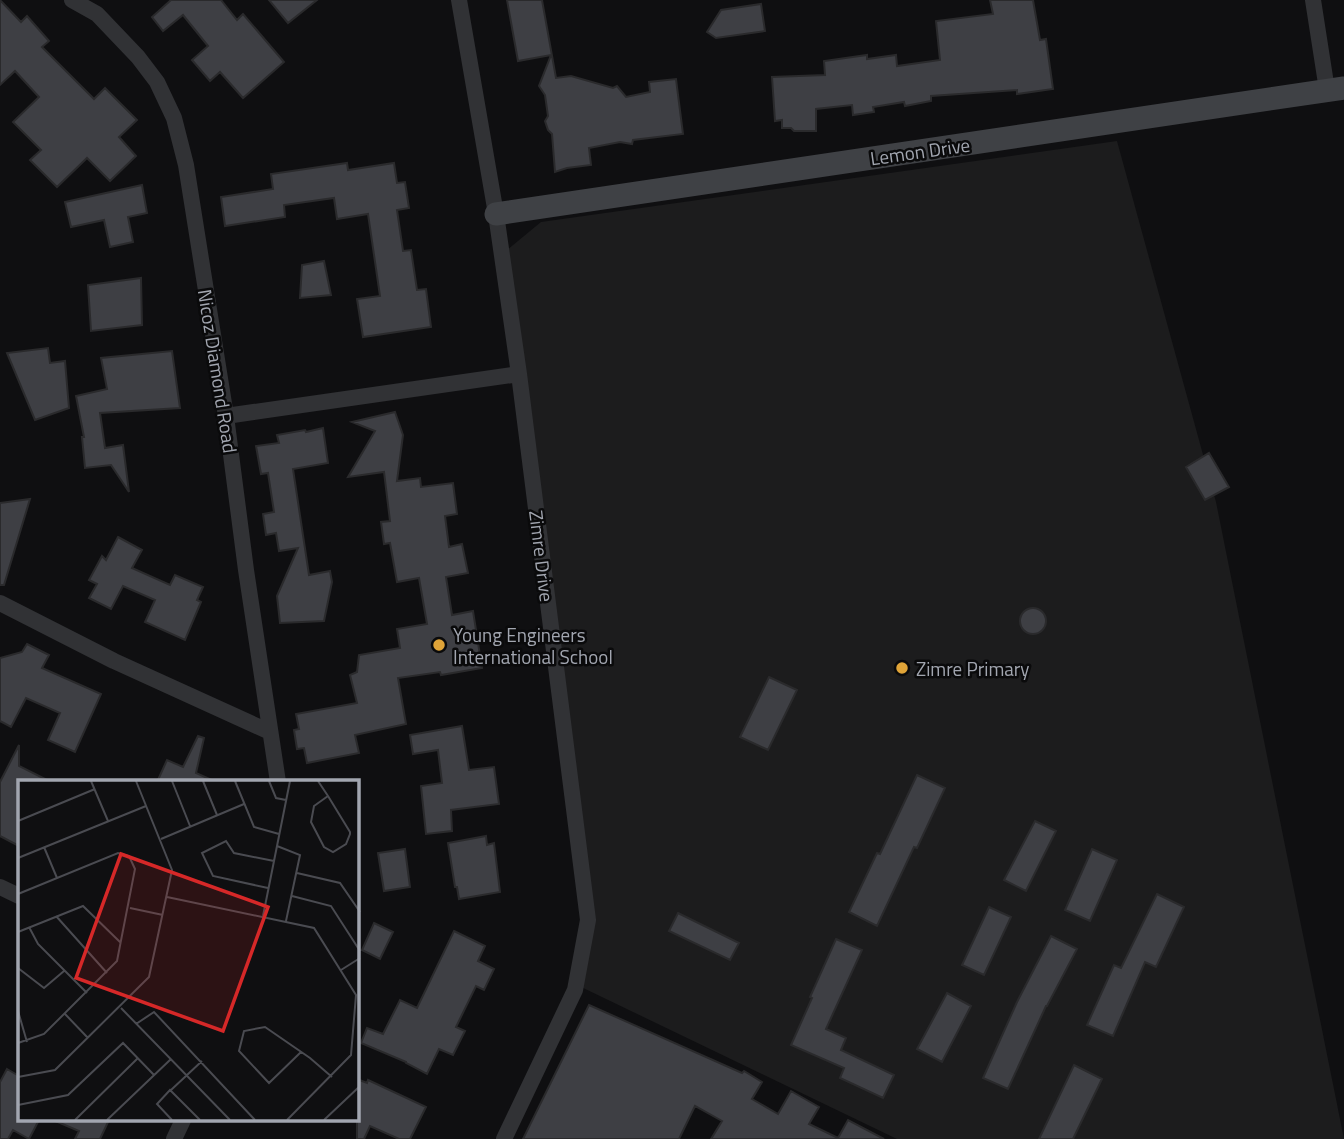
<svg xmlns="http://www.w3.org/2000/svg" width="1344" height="1139" font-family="'Titillium Web',sans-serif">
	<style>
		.built { fill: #1c1c1d }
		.building { fill: #3e3f44; stroke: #2a2a2c; stroke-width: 2 }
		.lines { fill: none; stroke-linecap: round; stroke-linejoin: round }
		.street { stroke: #313235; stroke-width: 16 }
		.secondary { stroke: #3f4145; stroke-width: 23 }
		.poi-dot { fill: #e0a438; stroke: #0a0a0b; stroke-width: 2.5 }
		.labels { text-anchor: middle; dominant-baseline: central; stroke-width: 5; stroke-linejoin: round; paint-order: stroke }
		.street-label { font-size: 19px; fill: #a2a6b0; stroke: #0a0a0b }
		.poi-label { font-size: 19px; fill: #a2a6b0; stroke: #0a0a0b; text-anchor: start }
		.inset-road { fill: none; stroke: #4a4b51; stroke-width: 2 }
		.view { fill: #d62828; fill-opacity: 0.15; stroke: #d62828; stroke-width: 3.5 }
		.inset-edge { fill: none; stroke: #a2a6b0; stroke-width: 3.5 }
	</style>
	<rect width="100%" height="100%" fill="#0f0f11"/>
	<path class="built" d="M1117 141 1216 502 1344 1139H897L577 985 594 928 495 260 541 222Z"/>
	<path class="building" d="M0 0 21 22 27 16 49 41 42 47 94 99 105 88 137 120 119 137 136 156 110 181 87 158 57 187 30 160 41 150 13 122 39 97 15 71 0 85Z
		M171 0H221L237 20 243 14 284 62 243 98 220 72 210 81 192 60 208 46 183 15 163 31 152 17Z
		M269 0H317L288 23Z
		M507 0H542L556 78 571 76 613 88 617 86 626 97 650 92 649 82 676 79 683 134 633 140 632 144 620 142 589 148 591 165 567 168 555 172 552 134 548 130 545 121 548 116 545 95 539 86 551 55 518 61Z
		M990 0H1033L1040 40 1046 39 1053 89 1017 94V90L931 96V101L905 106 904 102 873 107 874 112 853 115 852 105 816 109V131H794L791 128H782V120L775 121 772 77 825 75 824 61 867 55V59L896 55 897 66 940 60 936 21 993 14Z
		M761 4 765 31 716 38 707 32 721 10Z
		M347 163 348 170 394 163 397 183 405 182 409 208 397 210 403 251 411 250 417 290 426 289 431 327 363 337 357 299 380 296 368 214 337 219 334 198 284 205 285 217 225 226 221 197 273 189 271 174Z
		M142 185 147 213 128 217 133 242 110 247 104 220 71 227 65 202Z
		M324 261 331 295 300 298 302 265Z
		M141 278 142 325 91 331 88 285Z
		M48 348 50 363 65 361 69 408 35 420 7 353Z
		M172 351 180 408 100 413 105 448 123 445 129 492 111 465 85 468 82 437H84L76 396 107 389 101 358Z
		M395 412 403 435 397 481 420 478 421 487 453 483 457 514 445 516 449 547 462 544 468 573 446 577 452 615 473 611 482 668 441 675 440 672 398 678 406 724 355 735 359 753 307 763 304 748 297 749 294 730 299 729 296 714 357 703 350 675 357 672 359 655 400 648 397 629 427 624 419 578 397 582 390 543 384 544 381 522 390 521 384 472 348 477 375 431 352 422Z
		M323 428 328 463 293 469 309 575 330 571 332 582 324 621 280 623 277 596 298 548 279 551 276 533 266 535 263 514 274 512 268 473 261 474 256 446 279 443 277 435 305 430 306 432Z
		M1209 453 1229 487 1205 500 1186 467Z
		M30 499 4 585H0V503Z
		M118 537 142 550 132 568 170 585 175 575 203 587 197 600 201 602 185 640 145 622 155 600 123 586 111 609 89 598 97 584 89 580 102 556 106 560Z
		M1020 621a13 13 0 1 1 26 0a13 13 0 1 1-26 0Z
		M27 644 49 655 42 668 101 694 75 752 48 740 60 713 26 698 11 727 0 721V658L22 652Z
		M769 677 797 690 768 750 740 737Z
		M462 726 469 770 494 767 499 804 451 810 452 831 426 834 421 786 442 783 438 750 413 754 410 735Z
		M198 736 204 738 196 773 216 782H157L167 760 183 767Z
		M19 745V766L51 782H19V846L0 836V782Z
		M917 775 945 788 917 848 914 847 877 926 849 912 877 853 880 854Z
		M1035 821 1056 831 1026 891 1004 880Z
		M486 836 487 845 494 843 500 892 459 899 457 887H455L448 843Z
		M405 849 410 887 384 891 378 853Z
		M1092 849 1117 860 1090 921 1065 910Z
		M1157 894 1184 907 1156 967 1145 962 1113 1036 1087 1025 1114 965 1121 968Z
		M989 907 1011 917 984 975 962 965Z
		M678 913 739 943 730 960 669 931Z
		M374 923 393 932 380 959 362 950Z
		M454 931 485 946 478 961 494 969 484 990 476 986 456 1027 465 1031 453 1055 439 1049 427 1074 406 1063V1062L361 1043 367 1028 383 1034 400 1000 417 1008Z
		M1051 936 1077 949 1047 1006H1046L1008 1089 983 1078 1017 1002Z
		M836 939 862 950 826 1029 846 1038 841 1050 894 1075 883 1098 840 1078 844 1068 791 1045 812 998 810 997Z
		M947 993 971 1006 942 1062 917 1049Z
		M589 1005 742 1073 744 1071 762 1082 752 1099 778 1114 791 1091 819 1107 809 1124 838 1138 848 1120 884 1139H711L722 1121 695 1106 679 1139H523Z
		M1074 1065 1102 1079 1073 1139H1039Z
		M7 1069 19 1076V1120H39L29 1139 13 1130 8 1139H0V1082Z
		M357 1079 367 1083 368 1080 426 1107 410 1139H399L370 1126 364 1139H357Z
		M53 1120H109L100 1139H75L79 1131Z"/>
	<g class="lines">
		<path class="street" d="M72 0 97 14 138 57 157 82 174 118 186 165 226 416 246 570 278 782
			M459 0 496 214 519 374 588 920 575 990 504 1139
			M1313 0 1327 90
			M226 416 519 374
			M0 603 114 661 270 732
			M0 887 19 896
			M174 1139 183 1120"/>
		<path class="secondary" d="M496 214 1344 88"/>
	</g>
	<g class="poi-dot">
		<circle cx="439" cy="645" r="7"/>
		<circle cx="902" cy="668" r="7"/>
	</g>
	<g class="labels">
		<g class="street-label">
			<text transform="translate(920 151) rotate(-8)">Lemon Drive</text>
			<text transform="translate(218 371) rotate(81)">Nicoz Diamond Road</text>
			<text transform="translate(542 556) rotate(83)">Zimre Drive</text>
		</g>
		<g class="poi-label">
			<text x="453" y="634">Young Engineers<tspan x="453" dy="22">International School</tspan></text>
			<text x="916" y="668">Zimre Primary</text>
		</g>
	</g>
	<g transform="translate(18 780)">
		<rect width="341" height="341" fill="#0f0f11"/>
		<path class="inset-road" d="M73 1 90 41M154 1 172 46M185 1 199 35M217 1 236 47 261 54M251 1 258 18 268 20M300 1 310 16 332 52V54L328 64 315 72 306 67 293 42 296 26 310 16M0 41 77 9M143 59 226 24M259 66 282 75 268 141M26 67 39 98M0 78 128 26M279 93 322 103 342 132M250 108 195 96 184 73 208 61 216 73 256 81M0 114 100 73 111 76 117 89 99 181 26 254 0 263M274 116 313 126 342 171M149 117 296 148 338 215 333 275 269 340M112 128 145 135M38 136 89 193M245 136 272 1M11 147 20 164 69 213M0 152 65 126 103 163M0 188 26 208 46 191M323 190 342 178M103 228 212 340M0 231 9 262M47 234 70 258M118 244 136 232 237 340M283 272 251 303 221 271 226 251 247 247 292 278 314 297M0 297 37 290 131 197 154 90 118 1M153 310 184 281M0 325 50 315 105 263 136 295M57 340 120 278M89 340 153 279M154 340 139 324 152 310 182 340M306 340 342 306"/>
		<path class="view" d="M103 74 250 127 205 251 58 198Z"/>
		<rect width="341" height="341" class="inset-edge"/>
	</g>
</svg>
